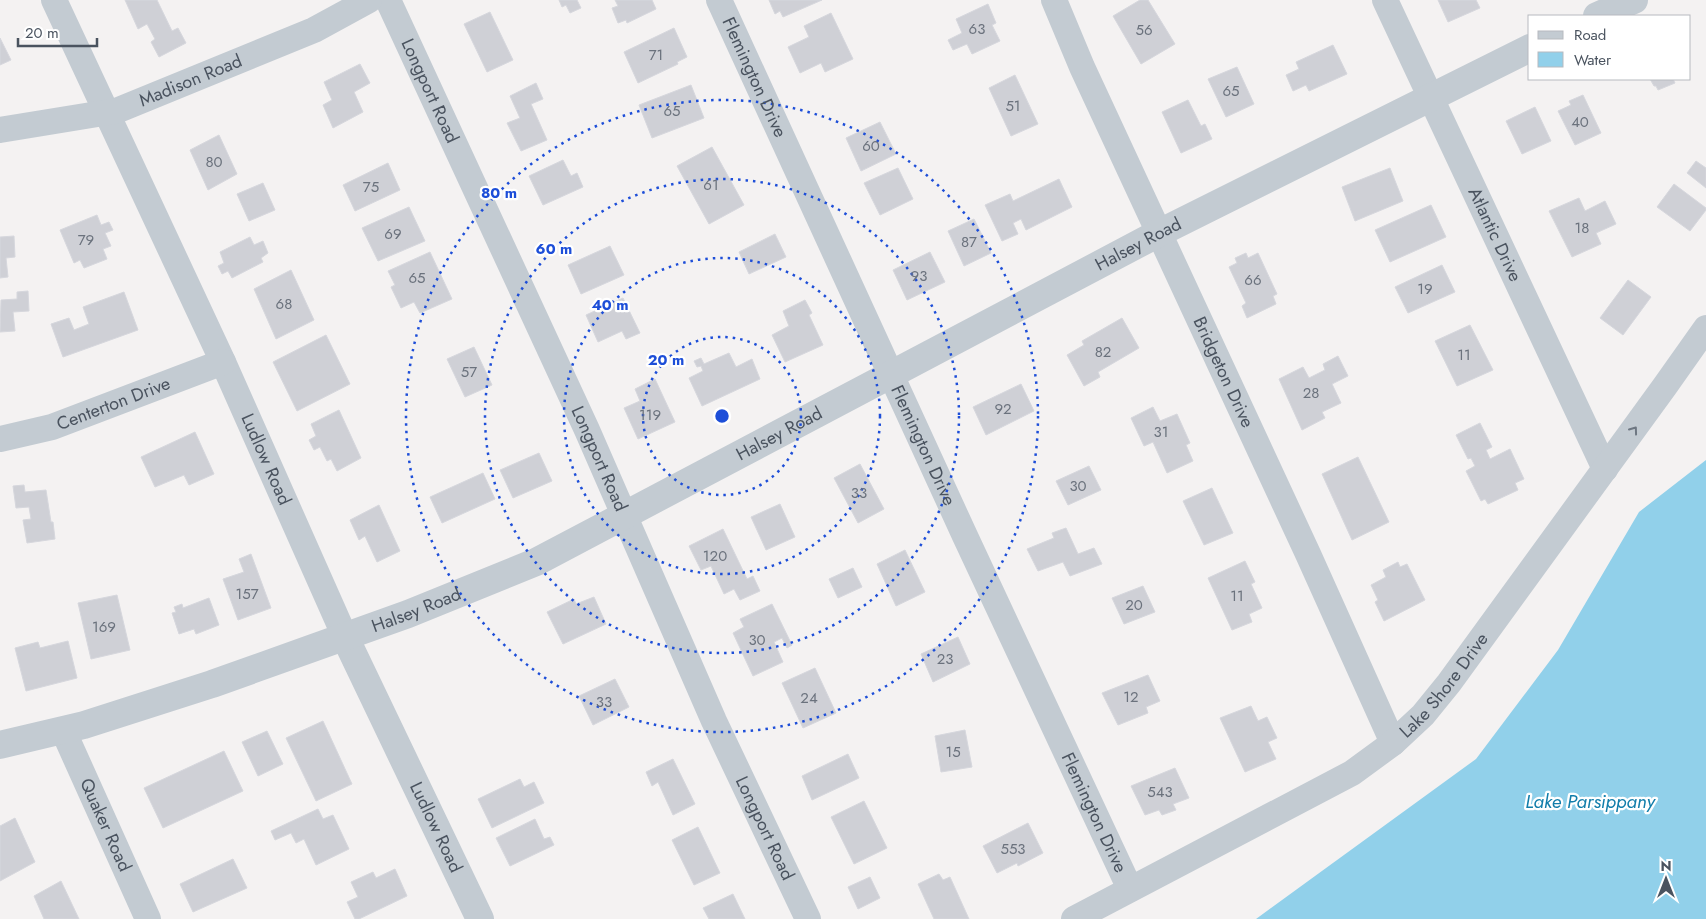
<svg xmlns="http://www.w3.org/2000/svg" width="1706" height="919" font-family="Jost,sans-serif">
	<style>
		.water { fill: #91d0ea }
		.building { fill: #cfd0d6; stroke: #d6d7dd }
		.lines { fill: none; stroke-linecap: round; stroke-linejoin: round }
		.minor { stroke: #c3cbd2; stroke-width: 26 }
		.tertiary { stroke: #c3cbd2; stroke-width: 28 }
		.oneway { stroke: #6e7782 }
		.ring { fill: none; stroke: #1d4ed8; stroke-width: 2.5; stroke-dasharray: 2.5 5 }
		.labels { text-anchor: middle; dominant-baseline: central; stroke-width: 4.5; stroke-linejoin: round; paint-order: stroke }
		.number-label { font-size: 15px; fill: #6b727d }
		.street-label { font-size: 18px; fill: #4a535f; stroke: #fff }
		.water-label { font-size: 19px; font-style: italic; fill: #117daa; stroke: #fff }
		.centre { fill: #1d4ed8; stroke: #fff; stroke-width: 2.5 }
		.ring-label { font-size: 15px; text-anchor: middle; font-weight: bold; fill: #1d4ed8; stroke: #fff; stroke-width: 4.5; stroke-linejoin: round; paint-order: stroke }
	</style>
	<rect width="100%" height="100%" fill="#f4f2f2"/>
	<path class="water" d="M1706 460V919H1256L1476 759 1558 650 1639 512Z"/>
	<path class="building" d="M125 0H157L172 31 178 28 186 43 159 57 151 42 155 39 147 24 138 29Z
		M559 0H577L581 8 570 13 566 5 562 7Z
		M615 0H652L656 9 627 23 626 20 618 23 612 8 618 6Z
		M769 0H822L783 17 780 11 775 14Z
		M1140 0H1148L1175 44 1141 64 1113 16Z
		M1438 0H1476L1480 8 1448 22Z
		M988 4 996 23 992 25 1000 41 972 54 967 44 953 50 948 40 962 33 956 19Z
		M490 12 513 60 487 72 464 24Z
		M831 13 853 59 825 72 821 63 800 73 788 47 809 37 804 26Z
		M674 28 687 57 677 62 678 64 638 83 624 52Z
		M0 38 11 60 0 65Z
		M1333 45 1347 74 1309 91 1306 85 1293 91 1286 75 1299 69 1296 62Z
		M360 64 370 83 354 92 363 112 333 128 323 105 332 100 324 82Z
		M1237 67 1254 104 1226 117 1208 79Z
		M1015 75 1038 124 1011 136 989 88Z
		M1650 79H1673L1675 83 1658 90 1656 86H1654Z
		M536 83 543 99 531 104 547 140 521 151 507 123 520 118 510 96Z
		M691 85 704 118 652 138 639 105Z
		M1583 95 1601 133 1575 145 1558 111 1571 105 1569 101Z
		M1188 100 1201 126 1205 124 1212 139 1181 153 1162 112Z
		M1535 107 1551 141 1522 154 1506 121Z
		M880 122 896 154 861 171 846 138Z
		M219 135 237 174 208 190 190 150Z
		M712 147 744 205 709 224 677 166Z
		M563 160 571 176 577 173 583 187 543 205 529 176Z
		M1696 161 1706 168V188L1687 173Z
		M388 163 400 190 355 211 343 185Z
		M898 168 913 199 880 215 864 183Z
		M1390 168 1403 201 1355 221 1342 187Z
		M1059 179 1072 207 1026 230 1021 219 1013 223 1018 234 1002 241 985 205 1010 194 1013 201Z
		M263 183 275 210 249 221 237 194Z
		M1674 184 1706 208V210L1690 231 1657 207Z
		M1579 198 1585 211 1605 201 1616 224 1596 233 1601 244 1572 257 1549 211Z
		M1431 205 1446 237 1390 262 1375 230Z
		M409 207 425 241 378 261 362 228Z
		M97 215 101 225 109 222 113 230 105 233 111 246 103 249 107 259 84 268 80 260 74 263 60 230Z
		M974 219 991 253 964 266 948 231Z
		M775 234 786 257 749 274 739 252Z
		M14 236 15 257 6 258 8 277 0 278V237Z
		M250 237 254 245 263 241 268 253 261 258 263 262 232 278 228 271 222 274 218 266 224 263 220 252Z
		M610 246 624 275 581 294 568 265Z
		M430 252 452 299 420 313 414 302 401 308 391 287 395 285 388 271Z
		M930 252 945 282 907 300 893 270Z
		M1246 253 1248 258 1258 253 1277 294 1273 296 1276 304 1247 318 1242 306 1246 303 1229 267 1237 263 1235 258Z
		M1442 265 1455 292 1408 313 1395 287Z
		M291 270 314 320 276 339 254 289Z
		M1628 280 1651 297 1623 335 1600 318Z
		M28 291 29 311 13 312 15 331 0 332 1 300 17 299V292Z
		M124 292 138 330 63 357 51 324 69 318 74 330 89 324 83 307Z
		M623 298 640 333 626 339 622 331 598 342 586 315Z
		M805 300 812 313 809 315 823 345 785 362 772 335 789 326 783 311Z
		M1122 318 1139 348 1098 372 1100 377 1084 386 1067 355 1084 345 1082 341Z
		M1470 325 1493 370 1457 386 1435 341Z
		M326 335 350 384 297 411 273 362Z
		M474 347 492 385 465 397 447 359Z
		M729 353 736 367 752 359 760 379 702 406 689 378 703 371 701 366 697 367 694 361 701 358 704 364Z
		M1338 356 1348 376 1332 384 1341 403 1322 412 1325 418 1302 430 1279 379 1303 367 1309 378 1325 370 1323 364Z
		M655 379 675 422 638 439 624 408 640 401 635 389Z
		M1021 384 1034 411 986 435 973 407Z
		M1153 407 1160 421 1177 414 1190 443 1186 445 1193 461 1167 473 1153 442 1144 446 1131 418Z
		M339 410 361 458 337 471 331 459 327 461 320 447 314 450 309 440 316 436 311 424Z
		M1480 423 1492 447 1486 450 1490 459 1510 449 1524 479 1515 483 1518 490 1488 504 1485 499 1481 501 1466 471 1475 466 1471 458 1468 459 1456 435Z
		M195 432 214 474 189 485 184 475 155 487 141 457Z
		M539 453 552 481 513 498 500 470Z
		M1358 457 1389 522 1352 540 1322 474Z
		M860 464 884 509 858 523 834 478Z
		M1089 466 1101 490 1068 505 1056 481Z
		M483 473 495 499 442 523 430 497Z
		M24 485 25 492 46 490 51 522H53L55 539 27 543 23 520 31 519 29 507 16 508 13 486Z
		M1212 488 1233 533 1204 545 1183 501Z
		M780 504 795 537 766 550 751 517Z
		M379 505 400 551 377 562 365 536 359 540 350 520Z
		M1066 528 1078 554 1094 548 1102 564 1070 576 1063 562 1038 571 1027 549 1054 538 1052 533Z
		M723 529 747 579 753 576 760 591 740 600 734 589 724 594 711 566 701 570 689 546Z
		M905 550 925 592 896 606 877 564Z
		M251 554 271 608 238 620 223 579 244 572 239 559Z
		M1245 561 1255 582 1251 584 1262 608 1249 614 1252 622 1232 630 1208 578Z
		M1398 562 1400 567 1407 564 1425 600 1384 621 1375 602 1378 600 1371 585 1386 577 1383 570Z
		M853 568 862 587 838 598 829 579Z
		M1143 586 1155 612 1124 624 1112 598Z
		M117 595 130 650 91 659 78 603Z
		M594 597 606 624 563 644 547 612 574 599 576 604Z
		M209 598 219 625 196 634 194 629 179 634 172 613 176 612 174 607 182 604 183 608Z
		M772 604 792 645 787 648 782 638 774 642 783 662 753 676 733 633 744 627 740 619Z
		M958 637 970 664 933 682 921 654Z
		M68 641 77 678 26 691 15 648 38 642 40 648Z
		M815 668 836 713 803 728 782 683Z
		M1148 675 1160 701 1146 707 1148 713 1118 725 1102 693Z
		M615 679 629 707 593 725 579 696Z
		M1251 706 1258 721 1267 717 1277 738 1268 742 1276 759 1245 772 1220 718Z
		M323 721 352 784 316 801 286 738Z
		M965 730 972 767 941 772 935 736Z
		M267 731 283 764 258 776 242 742Z
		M224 751 243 791 163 828 144 788Z
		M848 754 859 778 812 800 802 776Z
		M673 759 695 804 673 815 658 782 652 786 646 772Z
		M1175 768 1189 798 1173 804 1176 810 1162 815 1159 810 1145 815 1131 786Z
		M520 779 524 787 534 782 544 803 492 828 478 799Z
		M864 801 887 848 854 864 831 817Z
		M318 809 323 819 333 815 349 849 316 865 304 839 296 843 291 833 275 840 271 831Z
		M15 818 35 862 0 881V826Z
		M535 819 544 839 550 837 554 845 510 866 496 838Z
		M1028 823 1043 853 1018 866 1017 863 997 873 983 846Z
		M698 827 720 873 694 885 672 840Z
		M233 859 247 888 193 912 180 884Z
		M395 869 407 896 359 919H355L347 902 358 897 351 882 373 872 376 878Z
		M939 874 943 880 950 877 969 919H934L918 884Z
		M870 877 880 898 858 909 848 887Z
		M61 881 79 919H44L34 896Z
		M733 894 745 919H709L703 908Z"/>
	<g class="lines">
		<g class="minor">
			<path id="s1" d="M54 0 223 362 345 637"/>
			<path id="s2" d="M388 0 587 430 714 721 808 919"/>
			<path id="s3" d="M719 0 965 536 1130 889"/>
			<path id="s4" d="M1054 0 1082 67 1308 554 1393 743"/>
			<path id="s5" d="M1385 0 1605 469"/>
			<path id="s6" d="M0 130 116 111 314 30 369 0"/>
			<path id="s7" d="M0 439 52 427 223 362"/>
			<path id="s8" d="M63 730 148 919"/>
			<path id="s9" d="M1074 919 1352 773 1393 743 1423 715 1449 683 1665 386 1706 328"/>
		</g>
		<g class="tertiary">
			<path d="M1597 16 1634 0"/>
			<path id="s10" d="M345 637 480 919"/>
			<path id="s11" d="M0 745 84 725 212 684 408 614 536 562 1159 233 1530 48"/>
		</g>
	</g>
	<defs><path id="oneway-chevron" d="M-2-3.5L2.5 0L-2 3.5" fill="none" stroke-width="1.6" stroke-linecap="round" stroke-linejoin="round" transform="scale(1.25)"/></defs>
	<use class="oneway" href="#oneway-chevron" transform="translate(1634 430) rotate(-54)"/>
	<g class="ring">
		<circle cx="722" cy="416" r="79"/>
		<circle cx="722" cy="416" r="158"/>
		<circle cx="722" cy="416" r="237"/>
		<circle cx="722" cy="416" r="316"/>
	</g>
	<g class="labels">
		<g class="number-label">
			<text x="977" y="29">63</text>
			<text x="1144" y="30">56</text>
			<text x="656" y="55">71</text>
			<text x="1231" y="91">65</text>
			<text x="1013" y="106">51</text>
			<text x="672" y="111">65</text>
			<text x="1580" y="122">40</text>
			<text x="871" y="146">60</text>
			<text x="214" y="162">80</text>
			<text x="711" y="185">61</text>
			<text x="371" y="187">75</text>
			<text x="1582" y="228">18</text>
			<text x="393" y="234">69</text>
			<text x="86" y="240">79</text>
			<text x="969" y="242">87</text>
			<text x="919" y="276">93</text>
			<text x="417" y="278">65</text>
			<text x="1253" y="280">66</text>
			<text x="1425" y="289">19</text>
			<text x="284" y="304">68</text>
			<text x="1103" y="352">82</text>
			<text x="1464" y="355">11</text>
			<text x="469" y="372">57</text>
			<text x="1311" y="393">28</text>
			<text x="1003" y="409">92</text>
			<text x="650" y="415">119</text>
			<text x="1161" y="432">31</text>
			<text x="1078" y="486">30</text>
			<text x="859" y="493">33</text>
			<text x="715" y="556">120</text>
			<text x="247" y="594">157</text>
			<text x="1237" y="596">11</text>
			<text x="1134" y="605">20</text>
			<text x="104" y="627">169</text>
			<text x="757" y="640">30</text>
			<text x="945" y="659">23</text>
			<text x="1131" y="697">12</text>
			<text x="809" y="698">24</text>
			<text x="604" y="702">33</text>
			<text x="953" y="752">15</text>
			<text x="1160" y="792">543</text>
			<text x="1013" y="849">553</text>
		</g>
		<g class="street-label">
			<text stroke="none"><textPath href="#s3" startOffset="85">Flemington Drive</textPath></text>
			<text stroke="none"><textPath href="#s6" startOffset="198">Madison Road</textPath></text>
			<text stroke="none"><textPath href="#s2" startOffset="100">Longport Road</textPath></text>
			<text stroke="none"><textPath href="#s5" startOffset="259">Atlantic Drive</textPath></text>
			<text stroke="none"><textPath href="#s11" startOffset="1248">Halsey Road</textPath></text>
			<text stroke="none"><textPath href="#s4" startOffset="409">Bridgeton Drive</textPath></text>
			<text stroke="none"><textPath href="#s7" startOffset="119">Centerton Drive</textPath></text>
			<text stroke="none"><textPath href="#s11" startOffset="842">Halsey Road</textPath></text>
			<text stroke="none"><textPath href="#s3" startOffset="490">Flemington Drive</textPath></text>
			<text stroke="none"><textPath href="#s2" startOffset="505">Longport Road</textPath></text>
			<text stroke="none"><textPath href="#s1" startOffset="506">Ludlow Road</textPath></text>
			<text stroke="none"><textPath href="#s11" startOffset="438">Halsey Road</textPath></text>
			<text stroke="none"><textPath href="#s9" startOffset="442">Lake Shore Drive</textPath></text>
			<text stroke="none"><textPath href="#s3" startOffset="895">Flemington Drive</textPath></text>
			<text stroke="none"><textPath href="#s8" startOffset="104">Quaker Road</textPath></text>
			<text stroke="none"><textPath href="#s10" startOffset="211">Ludlow Road</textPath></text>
			<text stroke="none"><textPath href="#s2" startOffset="910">Longport Road</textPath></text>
		</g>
		<g class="water-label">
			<text x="1590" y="801">Lake Parsippany</text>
		</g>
	</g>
	<circle cx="722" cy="416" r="8" class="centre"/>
	<g class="ring-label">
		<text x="499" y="198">80 m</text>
		<text x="554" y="254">60 m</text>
		<text x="610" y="310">40 m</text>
		<text x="666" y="365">20 m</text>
	</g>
	<rect x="1528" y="15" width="162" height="65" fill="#ffffff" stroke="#b7babf"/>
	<rect x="1538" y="31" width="25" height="8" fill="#c3cbd2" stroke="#b7babf"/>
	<text x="1574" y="40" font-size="15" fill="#4a535f">Road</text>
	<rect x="1538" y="52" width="25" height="15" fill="#91d0ea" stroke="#b7babf"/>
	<text x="1574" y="65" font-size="15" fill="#4a535f">Water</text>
	<g transform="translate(1666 879)" stroke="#ffffff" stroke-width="4" paint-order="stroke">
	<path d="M0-4L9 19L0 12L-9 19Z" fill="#4a535f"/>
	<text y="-8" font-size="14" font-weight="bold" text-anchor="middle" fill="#4a535f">N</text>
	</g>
	<path d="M18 38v8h79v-8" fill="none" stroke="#4a535f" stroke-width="2.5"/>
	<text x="25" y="38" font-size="15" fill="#4a535f" stroke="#ffffff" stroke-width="4" paint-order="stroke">20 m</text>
</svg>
